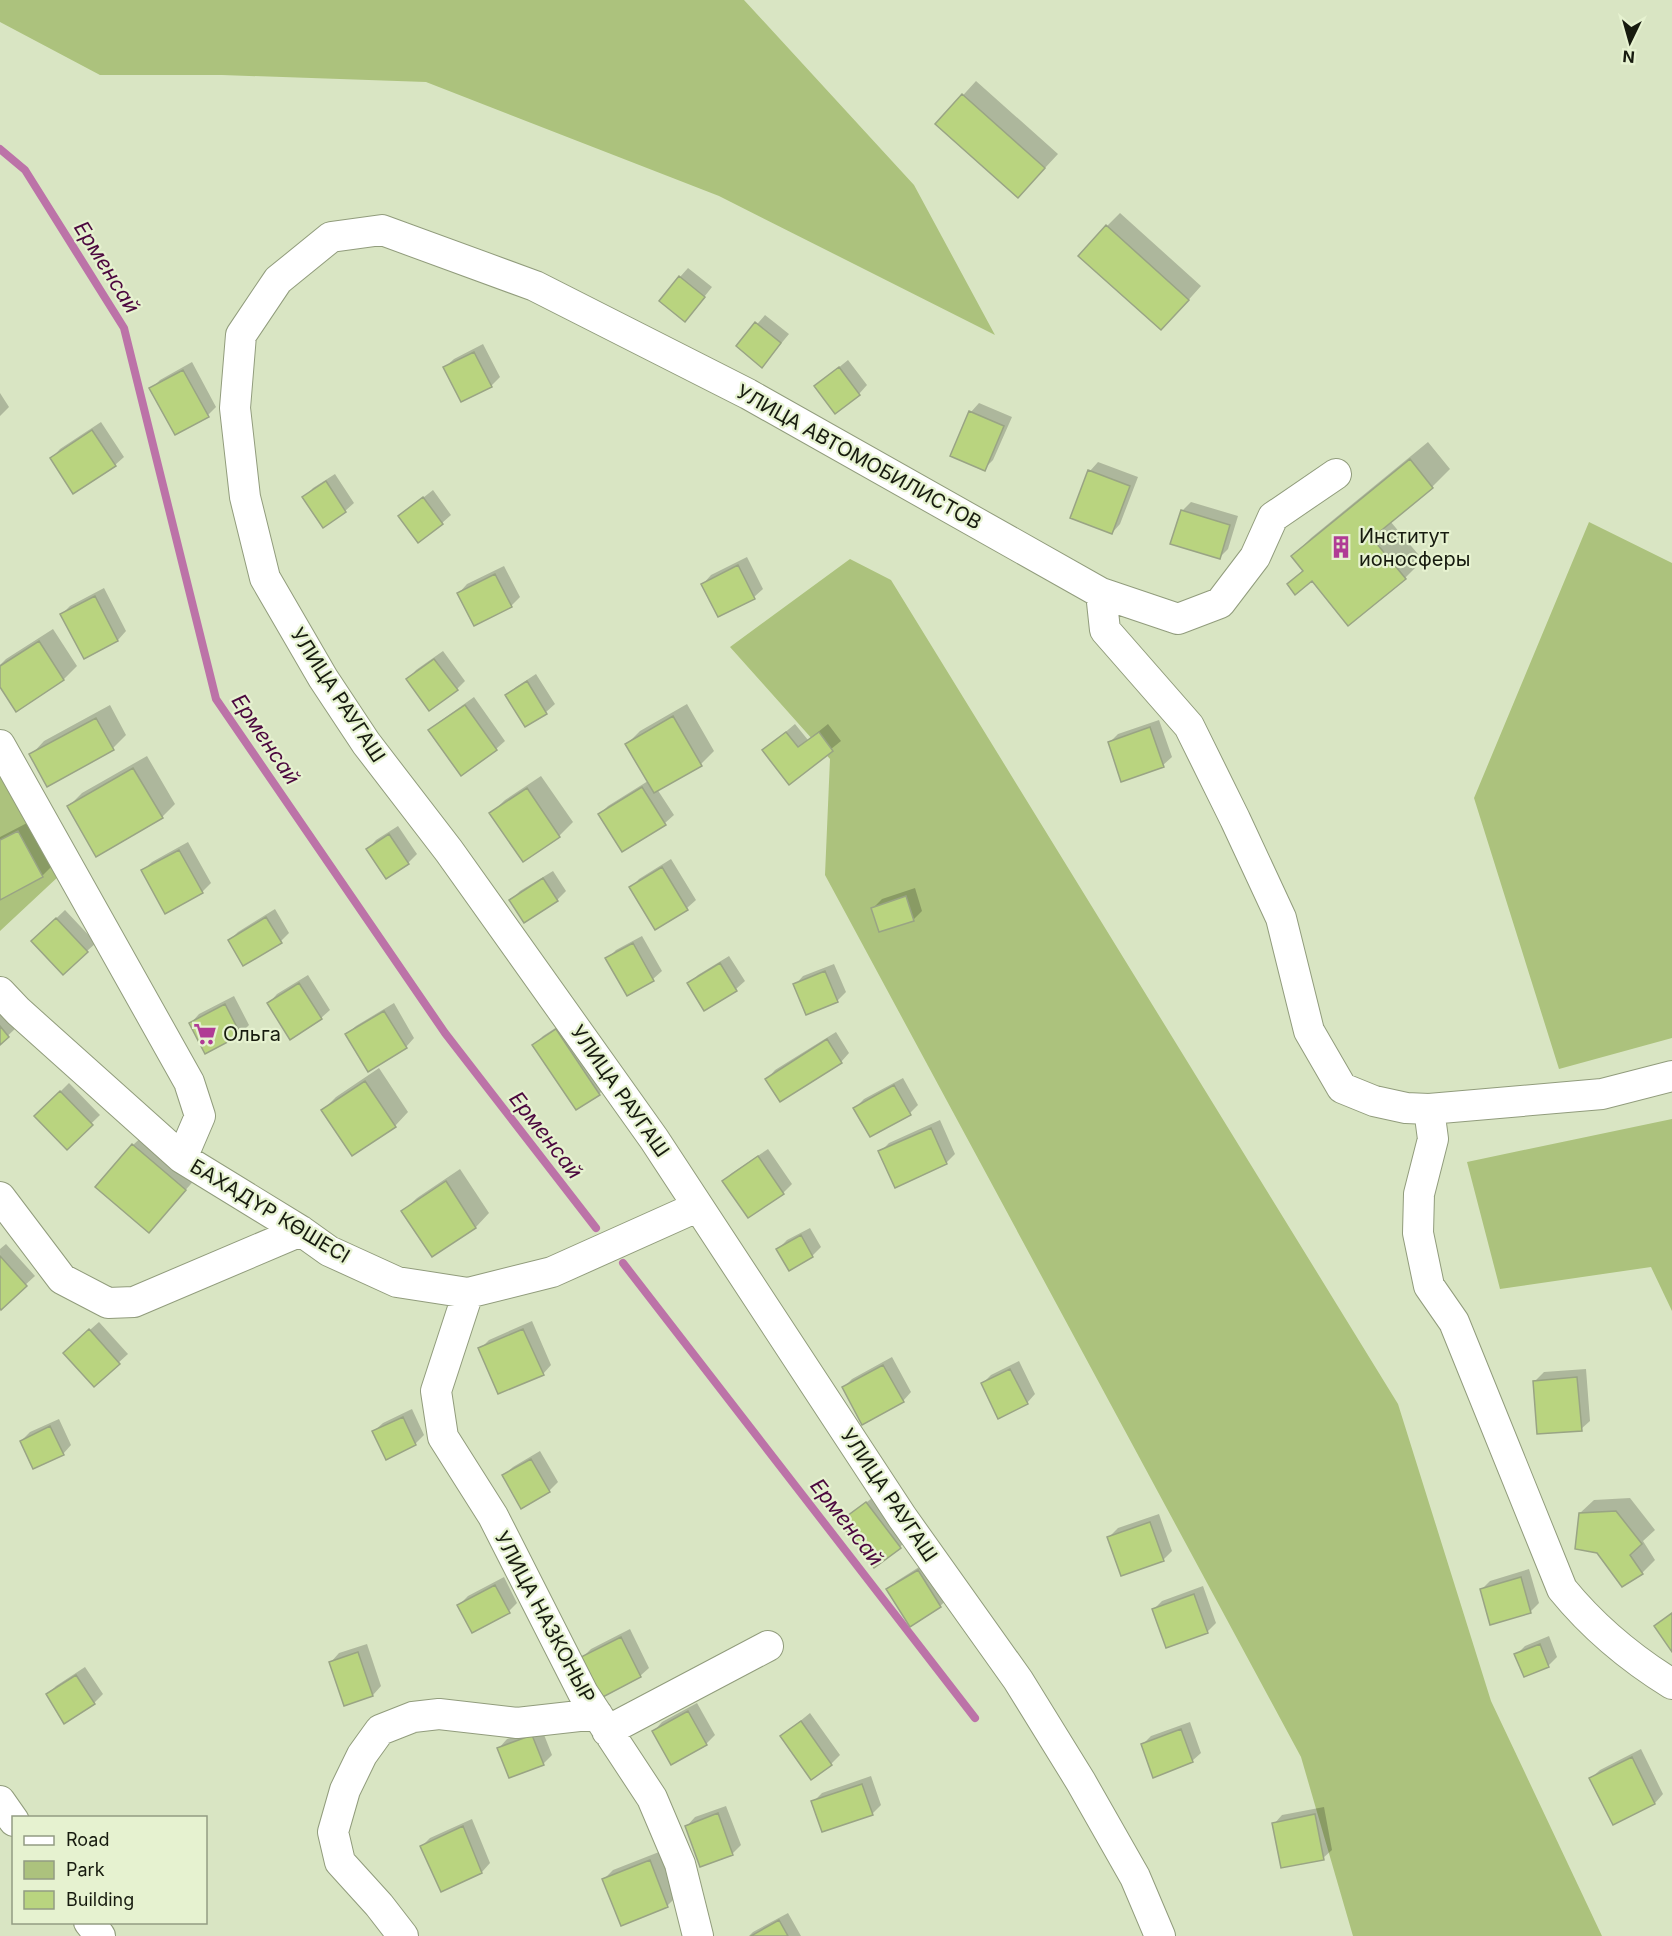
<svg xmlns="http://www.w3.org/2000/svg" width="1672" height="1936" font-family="Inter,sans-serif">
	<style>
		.green { fill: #acc27d }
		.shadow { fill: #0003 }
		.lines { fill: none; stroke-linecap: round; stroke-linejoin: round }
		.stream { stroke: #bc73a8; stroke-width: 8 }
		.building { fill: #b9d47f; stroke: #99a484; stroke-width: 1.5 }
		.minor-casing { stroke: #919c7c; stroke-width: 32 }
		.minor { stroke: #fff; stroke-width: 30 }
		.labels { text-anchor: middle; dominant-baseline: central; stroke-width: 4.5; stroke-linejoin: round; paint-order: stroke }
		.street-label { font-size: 20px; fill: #171b0f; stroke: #e6f2d0 }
		.poi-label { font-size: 20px; fill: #171b0f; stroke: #e6f2d0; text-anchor: start }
		.water-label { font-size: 21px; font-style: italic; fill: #4b073e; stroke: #e6f2d0 }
	</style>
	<rect width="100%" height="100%" fill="#d9e5c3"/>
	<path class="green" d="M0 0H744L914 185 995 335 719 196 426 82 222 75H100L0 22Z
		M1589 522 1672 563V1038L1559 1069 1474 798Z
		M850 559 891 580 1398 1404 1491 1701 1602 1936H1353L1301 1757 825 875 830 759 730 647Z
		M0 768 60 875 0 931Z
		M1672 1119V1311L1651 1267 1500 1289 1467 1162Z"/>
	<path class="shadow" d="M976 81 1058 154 1031 183 937 124Z
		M1120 213 1201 286 1175 315 1107 226Z
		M688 268 712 287 693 311 680 277Z
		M765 315 789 334 770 357 738 346Z
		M483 344 500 377 491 386 445 367 454 359Z
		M848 360 867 385 859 394 816 386Z
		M192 362 216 407 208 415 151 389 160 380Z
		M0 393 9 407 0 416Z
		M979 403 1012 417 993 460 984 469 971 412Z
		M101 422 124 457 115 465 52 458 60 449Z
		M1428 442 1450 469 1432 487 1390 521 1423 560 1405 578 1312 579 1289 584 1304 569 1293 556 1311 538Z
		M1098 462 1138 477 1120 524 1112 533 1071 517 1090 471Z
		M335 474 354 503 345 511 304 497 313 488Z
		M433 490 451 515 442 523 400 516Z
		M1191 502 1238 516 1228 549 1219 558 1182 511Z
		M747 557 763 589 754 597 703 584 711 575Z
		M504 566 520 597 511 606 459 593 467 584Z
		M104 588 126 631 118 640 85 657 62 614 70 606Z
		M53 629 77 666 64 679 16 710 0 684V665L6 659Z
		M443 651 465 681 457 689 408 679 416 670Z
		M536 674 555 704 546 712 526 725 507 696 516 687Z
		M474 697 505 741 496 749 430 730 439 722Z
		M687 704 714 751 701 764 657 789 674 815 665 823 600 814 608 806 648 781 627 744 640 731Z
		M110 705 126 735 113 748 31 755 44 741Z
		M1159 720 1172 757 1163 765 1109 743 1118 734Z
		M795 724 808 740 828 724 841 741 789 783 764 750Z
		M147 756 175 804 162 817 69 806 82 793Z
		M541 776 573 822 559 836 523 860 491 813 505 800Z
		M27 823 51 867 42 876 0 897V837Z
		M398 826 417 854 408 863 368 849 376 840Z
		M188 842 211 883 202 892 143 870 152 862Z
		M671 859 696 900 687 908 655 928 631 888 639 879Z
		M553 871 566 891 557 900H511L520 891Z
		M915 888 922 911 913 920 873 908 882 899Z
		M275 909 289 933 281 941 230 940 238 932Z
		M65 910 96 943 87 951 42 932Z
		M642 936 662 971 653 979 627 994 607 959 616 950Z
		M729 956 745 981 736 989 689 984 698 975Z
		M834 964 846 992 837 1001 795 985 803 976Z
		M308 975 330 1010 321 1018 269 1003 277 994Z
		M234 996 249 1025 240 1034 191 1023 199 1014Z
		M394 1003 414 1038 406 1047 347 1034 356 1026Z
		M0 1008 17 1027 0 1043Z
		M566 1021 608 1085 599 1094 576 1108 534 1045 543 1036Z
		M836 1032 849 1053 841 1062 767 1079 775 1070Z
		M379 1068 408 1112 395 1126 323 1110 336 1097Z
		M903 1078 918 1105 910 1113 855 1108 864 1099Z
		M69 1083 100 1115 67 1147 36 1116Z
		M940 1120 955 1154 946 1163 880 1152 889 1143Z
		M147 1132 198 1176 149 1231 133 1145Z
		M768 1149 792 1184 783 1193 748 1216 724 1181 732 1173Z
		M460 1169 489 1213 476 1227 433 1255 403 1211 417 1198Z
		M810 1228 821 1247 812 1256 778 1249 787 1240Z
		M6 1244 35 1276 1 1307 0 1249Z
		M532 1321 551 1365 543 1374 480 1349 489 1340Z
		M99 1322 128 1354 94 1385 74 1344Z
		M892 1357 911 1392 903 1401 844 1387 852 1379Z
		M1019 1361 1035 1394 1027 1403 983 1383 991 1375Z
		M1586 1369 1590 1421 1581 1429 1535 1381 1544 1372Z
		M412 1409 424 1435 415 1444 374 1431 383 1423Z
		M59 1419 71 1445 63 1454 21 1441 30 1432Z
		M540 1451 558 1482 549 1491 522 1507 504 1475 513 1467Z
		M876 1495 908 1538 900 1547 841 1522Z
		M1630 1498 1655 1530 1643 1541 1655 1560 1642 1573 1580 1513 1594 1500Z
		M1159 1514 1172 1551 1163 1560 1109 1537 1118 1528Z
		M927 1562 949 1598 940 1606 888 1589 897 1581Z
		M1529 1569 1539 1603 1530 1612 1482 1589 1490 1581Z
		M504 1577 517 1603 509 1611 459 1605 468 1596Z
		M1203 1586 1216 1623 1207 1632 1154 1609 1162 1601Z
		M630 1629 649 1668 640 1676 583 1657 591 1649Z
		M1549 1636 1557 1657 1549 1665 1524 1675 1516 1655 1525 1646Z
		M367 1644 381 1686 373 1695 331 1662 339 1653Z
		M85 1667 103 1694 94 1703 47 1695 56 1686Z
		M697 1703 715 1735 706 1744 654 1731 662 1722Z
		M810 1713 840 1755 831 1764 782 1736Z
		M1190 1722 1201 1753 1192 1761 1142 1745 1151 1736Z
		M541 1727 552 1755 543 1764 499 1748 507 1739Z
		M1641 1749 1663 1794 1655 1803 1614 1823 1591 1778 1600 1770Z
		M871 1776 881 1805 872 1814 813 1802 822 1793Z
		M726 1806 741 1845 732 1854 687 1826 695 1817Z
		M1324 1807 1332 1850 1323 1858 1274 1824 1282 1815Z
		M472 1819 490 1863 482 1872 422 1846 430 1838Z
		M659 1852 676 1897 667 1906 604 1879 613 1870Z
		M788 1913 801 1936H749L753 1932Z"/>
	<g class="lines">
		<path class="stream" d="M0 149 25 170 124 328 216 699 445 1033 596 1228
			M623 1263 975 1718"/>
	</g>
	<path class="building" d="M962 94 1045 168 1018 198 935 124Z
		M1106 225 1189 300 1161 330 1078 256Z
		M679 276 705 297 685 322 659 301Z
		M755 322 781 343 762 368 736 346Z
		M474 352 492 387 461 402 443 367Z
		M839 367 860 395 835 414 814 386Z
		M183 370 209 417 175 435 149 388Z
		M969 411 1004 426 985 471 950 456Z
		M92 430 116 466 73 494 50 458Z
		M1410 459 1433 488 1372 538 1406 579 1348 626 1312 581 1295 595 1287 584 1303 571 1291 556Z
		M1088 470 1130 486 1112 534 1070 518Z
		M326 481 346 512 323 528 302 497Z
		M423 497 443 524 418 543 398 516Z
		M1181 510 1230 525 1220 559 1170 544Z
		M738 565 755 599 718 617 701 584Z
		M495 574 512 607 474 626 457 593Z
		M95 596 118 641 84 659 60 614Z
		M39 641 64 680 16 712 0 687V666Z
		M434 659 458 690 429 711 406 679Z
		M527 681 547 714 525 727 505 695Z
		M465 705 497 750 461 776 428 730Z
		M673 716 702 766 654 793 625 744Z
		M96 718 114 750 47 787 29 754Z
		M1150 727 1164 767 1121 782 1108 742Z
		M786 732 798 747 819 732 833 751 789 785 762 750Z
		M133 768 163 818 96 857 67 806Z
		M642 787 666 825 622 852 598 814Z
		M527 788 560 837 523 862 489 813Z
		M18 831 43 877 0 900V840Z
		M389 834 409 864 386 879 366 849Z
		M179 850 203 893 165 914 141 870Z
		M662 867 688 910 655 930 629 887Z
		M543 878 558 901 524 923 509 900Z
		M906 896 914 921 879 932 871 908Z
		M266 917 282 943 243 966 228 940Z
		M56 918 88 952 63 975 31 941Z
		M633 943 654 981 627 996 605 958Z
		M720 963 737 991 704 1011 687 983Z
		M825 971 838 1002 806 1015 793 984Z
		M299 983 322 1019 290 1040 267 1003Z
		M225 1004 241 1035 205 1054 189 1023Z
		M384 1011 407 1048 368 1072 345 1034Z
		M0 1026 9 1037 0 1045Z
		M556 1029 600 1095 576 1110 532 1045Z
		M827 1039 842 1063 780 1102 765 1079Z
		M365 1081 396 1127 352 1156 321 1110Z
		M894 1085 911 1115 870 1137 853 1108Z
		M60 1091 93 1125 67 1150 34 1116Z
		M931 1128 947 1164 895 1188 878 1151Z
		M132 1144 186 1190 149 1233 95 1187Z
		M758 1156 784 1194 748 1218 722 1181Z
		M446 1181 476 1228 432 1257 401 1211Z
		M801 1235 813 1257 789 1271 776 1249Z
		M0 1256 27 1286 1 1310 0 1308Z
		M89 1329 120 1364 94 1387 63 1353Z
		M523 1329 544 1375 498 1394 478 1348Z
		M883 1365 904 1402 862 1425 842 1387Z
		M1010 1369 1028 1404 998 1419 981 1383Z
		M1577 1377 1582 1431 1537 1434 1533 1381Z
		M403 1417 416 1445 386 1460 372 1431Z
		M50 1426 64 1455 33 1469 20 1441Z
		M531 1459 550 1492 521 1509 502 1475Z
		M866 1502 901 1548 874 1568 839 1522Z
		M1616 1511 1642 1544 1630 1555 1643 1574 1622 1587 1597 1553 1575 1549 1579 1513Z
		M1150 1522 1164 1561 1121 1576 1107 1537Z
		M918 1570 941 1607 910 1627 886 1589Z
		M1521 1577 1531 1613 1490 1625 1480 1589Z
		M495 1585 510 1613 472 1633 457 1605Z
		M1194 1594 1208 1633 1166 1648 1152 1609Z
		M1672 1613V1652L1654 1626Z
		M621 1637 641 1677 601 1698 581 1657Z
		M1540 1644 1549 1667 1524 1677 1514 1654Z
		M358 1652 373 1696 344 1706 329 1662Z
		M76 1675 95 1704 64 1724 46 1694Z
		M688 1711 707 1745 671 1765 652 1731Z
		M801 1721 832 1765 811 1780 780 1736Z
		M1181 1729 1193 1762 1153 1778 1141 1744Z
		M532 1735 544 1765 509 1778 497 1748Z
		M1632 1757 1655 1804 1613 1825 1589 1778Z
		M862 1784 873 1815 822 1832 811 1801Z
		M718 1813 733 1855 700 1867 685 1826Z
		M1315 1814 1324 1860 1281 1868 1272 1823Z
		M463 1826 482 1873 441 1892 420 1846Z
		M650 1860 668 1907 621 1926 602 1879Z
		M779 1920 788 1936H751Z"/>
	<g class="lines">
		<g class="minor-casing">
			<path id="minor" d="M1101 593 1105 630 1189 726 1235 819 1281 918 1309 1031 1342 1088 1374 1101 1406 1108 1429 1109 1602 1094 1672 1076
				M0 745 189 1082 200 1116 182 1158
				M0 992 18 1011 182 1158 301 1231 329 1251 397 1282 468 1293 552 1272 697 1207
				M1429 1109 1433 1139 1419 1194 1418 1233 1429 1286 1454 1322 1562 1589C1593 1627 1630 1658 1672 1684
				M0 1197 62 1279 108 1303 134 1302 301 1231
				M468 1293 436 1391 443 1437 493 1516 583 1693 652 1798 680 1864 698 1936
				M607 1731 768 1646
				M0 1801 14 1821
				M89 1922 100 1936
				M403 1936 379 1905 340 1862 333 1832 345 1790 362 1755 380 1730 413 1717 439 1714 517 1723 597 1714
				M1160 1936 1135 1877 1081 1782 1018 1680 902 1517 654 1139 449 851 366 743 323 678 265 578 245 497 235 408 241 335 278 280 331 237 382 230 535 286 748 394 1101 593 1178 619 1220 603 1255 557 1273 517 1336 474"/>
		</g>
		<use href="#minor" class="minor"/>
	</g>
	<defs>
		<g id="building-bare" transform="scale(1.8)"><path d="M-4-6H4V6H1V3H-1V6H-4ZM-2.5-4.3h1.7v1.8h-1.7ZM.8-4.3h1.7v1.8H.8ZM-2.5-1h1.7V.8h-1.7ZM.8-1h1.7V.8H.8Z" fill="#b03c95" stroke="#e6f2d0" stroke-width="2.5" paint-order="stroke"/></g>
		<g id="supermarket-bare" transform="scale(1.8)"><path d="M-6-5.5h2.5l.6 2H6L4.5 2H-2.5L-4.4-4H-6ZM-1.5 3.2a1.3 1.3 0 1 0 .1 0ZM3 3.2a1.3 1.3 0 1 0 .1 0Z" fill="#b03c95" stroke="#e6f2d0" stroke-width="2.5" paint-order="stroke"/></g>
	</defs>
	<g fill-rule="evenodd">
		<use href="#building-bare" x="1341" y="547"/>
		<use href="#supermarket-bare" x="205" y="1034"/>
	</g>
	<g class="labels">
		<g class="street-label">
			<text transform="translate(859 457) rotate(29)">УЛИЦА АВТОМОБИЛИСТОВ</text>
			<text transform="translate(338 695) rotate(57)">УЛИЦА РАУГАШ</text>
			<text transform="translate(620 1091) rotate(55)">УЛИЦА РАУГАШ</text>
			<text transform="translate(270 1211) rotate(31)">БАХАДҮР КӨШЕСІ</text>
			<text transform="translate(889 1495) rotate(56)">УЛИЦА РАУГАШ</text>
			<text transform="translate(545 1617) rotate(62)">УЛИЦА НАЗКОНЫР</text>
		</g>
		<g class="poi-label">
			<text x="1359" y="536">Институт<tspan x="1359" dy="23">ионосферы</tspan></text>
			<text x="223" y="1034">Ольга</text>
		</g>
		<g class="water-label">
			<text transform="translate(107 267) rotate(58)">Ерменсай</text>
			<text transform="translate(266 739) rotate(56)">Ерменсай</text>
			<text transform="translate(546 1135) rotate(52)">Ерменсай</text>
			<text transform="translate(847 1522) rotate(52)">Ерменсай</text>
		</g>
	</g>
	<rect x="12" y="1816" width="195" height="108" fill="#e6f2d0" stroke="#939c83" stroke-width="1.5"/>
	<rect x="24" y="1836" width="30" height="9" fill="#ffffff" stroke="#939c83" stroke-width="1.5"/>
	<text x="66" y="1846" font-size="18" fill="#171b0f">Road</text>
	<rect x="24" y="1861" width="30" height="18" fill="#acc27d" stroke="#939c83" stroke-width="1.5"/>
	<text x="66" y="1876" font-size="18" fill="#171b0f">Park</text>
	<rect x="24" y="1891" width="30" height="18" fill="#b9d47f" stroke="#939c83" stroke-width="1.5"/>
	<text x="66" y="1906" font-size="18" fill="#171b0f">Building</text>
	<g transform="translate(1630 42) rotate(185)" stroke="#e6f2d0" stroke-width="4.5" paint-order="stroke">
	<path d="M0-4.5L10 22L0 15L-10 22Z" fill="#171b0f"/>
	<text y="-9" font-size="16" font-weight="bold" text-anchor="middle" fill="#171b0f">N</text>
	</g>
</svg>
